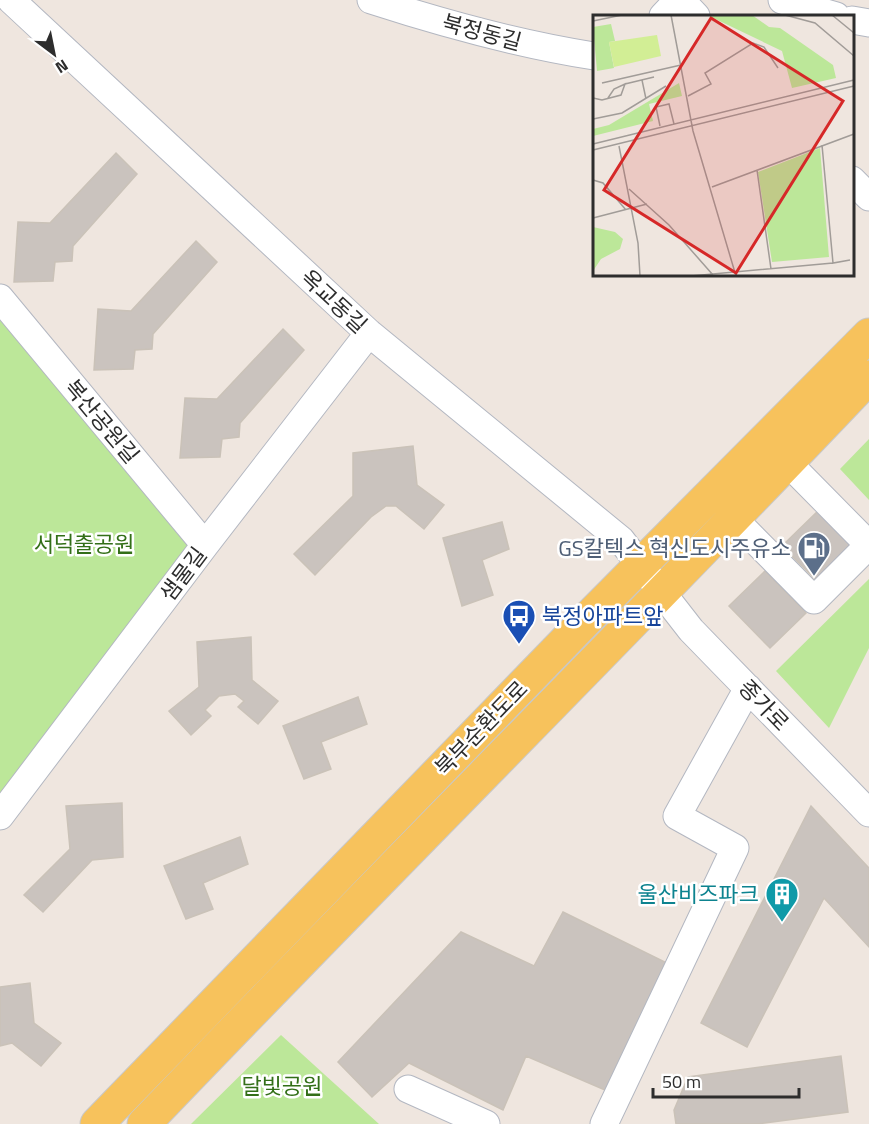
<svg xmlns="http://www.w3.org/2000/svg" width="869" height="1124" font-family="'Titillium Web','Noto Sans KR',sans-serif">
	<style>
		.grass { fill: #bce799 }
		.building { fill: #cac3be; stroke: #cac2b8; stroke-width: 1.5 }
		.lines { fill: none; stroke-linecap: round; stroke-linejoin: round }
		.minor-casing { stroke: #b3b7c1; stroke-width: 29 }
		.major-casing { stroke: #c8c8c8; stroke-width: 35 }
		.minor { stroke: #fff; stroke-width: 27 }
		.major { stroke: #f7c25c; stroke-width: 33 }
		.labels { text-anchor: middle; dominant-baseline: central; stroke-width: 5; stroke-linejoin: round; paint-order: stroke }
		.street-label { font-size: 22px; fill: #2d2d2d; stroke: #fff }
		.park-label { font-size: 22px; fill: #336f18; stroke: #fff }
		.service-label { font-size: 22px; fill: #4e5e75; stroke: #fff; text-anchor: end }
		.transit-label { font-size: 22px; fill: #164399; stroke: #fff; text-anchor: start }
		.culture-label { font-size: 22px; fill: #0d838f; stroke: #fff; text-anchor: end }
		.inset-road { fill: none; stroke: #a19c98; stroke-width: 1.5 }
		.view { fill: #d62828; fill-opacity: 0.15; stroke: #d62828; stroke-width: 3 }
		.inset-edge { fill: none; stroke: #2d2d2d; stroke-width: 3 }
	</style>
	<rect width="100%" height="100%" fill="#efe6df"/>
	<path class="grass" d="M0 318 192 540 0 795Z
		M869 439V500L840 469Z
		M869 579V648L829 728 776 671Z
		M281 1035 379 1124H191Z"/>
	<path class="building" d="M116 153 137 174 73 246 72 261 55 262 53 281 14 282 18 222 50 223Z
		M196 241 217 262 153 334 152 349 135 350 133 369 94 370 98 309 131 311Z
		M283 329 304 350 240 423 239 437 222 439 220 457 180 458 185 398 217 399Z
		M413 446 417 485 444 505 424 529 396 506H386L371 517 315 575 294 554 353 496V453Z
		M821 508 856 544 818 582 782 546Z
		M502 522 509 549 482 560 493 595 462 606 443 538Z
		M765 571 806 613 770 648 729 606Z
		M251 637 252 680 278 701 258 724 238 707 244 701 235 694 219 696 205 710 211 716 191 735 169 711 199 687 197 642Z
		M358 697 367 724 321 742 331 769 304 779 283 726Z
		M122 803 123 857 92 860 43 912 24 895 70 849 66 806Z
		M811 806 869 868V947L824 898 747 1047 701 1023Z
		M240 837 248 864 203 883 213 909 186 919 164 866Z
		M563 912 669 964 612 1093 526 1056 503 1110 409 1063 372 1097 338 1062 461 932 534 966Z
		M30 983 34 1023 61 1043 41 1066 12 1043 0 1046V987Z
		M841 1056 848 1112 757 1124H676L674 1110 688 1077Z"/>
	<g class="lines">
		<g class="minor-casing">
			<path id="minor" d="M11 0 369 333 621 540 691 630 869 813
				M371 0C445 24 518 44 594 56
				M681 0 696 16
				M782 0 836 16
				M663 16 678 0
				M852 20 869 23
				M852 180 869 197
				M0 298 205 545
				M734 519 814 600 869 545 792 467
				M0 816 205 545 369 333
				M408 1089 486 1124
				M604 1124 735 848 677 816 748 688"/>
		</g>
		<g class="major-casing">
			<path id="major" d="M97 1124 590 616 869 335
				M144 1124C384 873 630 629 869 377"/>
		</g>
		<use href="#minor" class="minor"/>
		<use href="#major" class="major"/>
	</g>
	<defs>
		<g id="fuel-pin" transform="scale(1.725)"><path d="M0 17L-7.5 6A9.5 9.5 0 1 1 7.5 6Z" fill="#5c6f8a" stroke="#fff"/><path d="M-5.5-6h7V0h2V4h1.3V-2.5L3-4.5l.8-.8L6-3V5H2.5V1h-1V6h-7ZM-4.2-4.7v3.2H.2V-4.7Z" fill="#fff"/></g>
		<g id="bus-pin" transform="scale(1.725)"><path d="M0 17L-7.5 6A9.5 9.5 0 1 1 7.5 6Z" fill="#1a4fb4" stroke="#fff"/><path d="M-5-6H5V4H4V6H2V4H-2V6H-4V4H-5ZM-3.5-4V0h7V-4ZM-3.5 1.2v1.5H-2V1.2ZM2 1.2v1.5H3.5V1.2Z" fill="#fff"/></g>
		<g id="building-pin" transform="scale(1.725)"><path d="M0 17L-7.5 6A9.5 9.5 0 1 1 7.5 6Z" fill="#0f9aa8" stroke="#fff"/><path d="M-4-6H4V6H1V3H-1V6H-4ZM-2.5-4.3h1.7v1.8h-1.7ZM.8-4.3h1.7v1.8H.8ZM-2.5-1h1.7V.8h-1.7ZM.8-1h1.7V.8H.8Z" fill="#fff"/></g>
	</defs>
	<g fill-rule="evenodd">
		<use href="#fuel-pin" x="814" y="548"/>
		<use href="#bus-pin" x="519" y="616"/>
		<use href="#building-pin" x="782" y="894"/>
	</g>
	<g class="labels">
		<g class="street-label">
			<text transform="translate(482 32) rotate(15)">북정동길</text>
			<text transform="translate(334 301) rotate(43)">옥교동길</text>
			<text transform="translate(102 421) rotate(50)">복산공원길</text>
			<text transform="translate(183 574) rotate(-53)">샘물길</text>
			<text transform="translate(764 705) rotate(46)">종가로</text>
			<text transform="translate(481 728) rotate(-46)">북부순환도로</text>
		</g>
		<g class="park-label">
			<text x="84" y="544">서덕출공원</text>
			<text x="282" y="1086">달빛공원</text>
		</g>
		<g class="service-label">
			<text x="791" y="548">GS칼텍스 혁신도시주유소</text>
		</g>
		<g class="transit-label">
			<text x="542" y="616">북정아파트앞</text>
		</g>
		<g class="culture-label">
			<text x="759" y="894">울산비즈파크</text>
		</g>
	</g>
	<g transform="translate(593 15)">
		<rect width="261" height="261" fill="#efe6df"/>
		<path d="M114 0H159L176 12 187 13 240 50 243 63 199 73 189 36ZM18 9 22 26 16 27 21 53 4 56 0 12ZM86 68 89 81 56 89 60 106 0 121V114L16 110ZM227 133 236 242 179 247 165 157ZM0 212 22 217 30 224 27 234 8 244 0 256Z" fill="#bce799"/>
		<path d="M64 20 68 41 21 52 16 27Z" fill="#d2ee95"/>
		<path class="inset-road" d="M78 0 100 116 143 261M192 0 222 8 261 41M239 0 261 18M0 6 29 0M49 65 53 84M9 68 88 50M32 69 61 62M95 81 118 69 112 58 160 28 171 32 185 53M0 83 9 85 28 80 32 69 21 74 15 83M0 104 29 98 73 71M67 111 63 92 76 89 81 109M0 129 261 65M229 130 240 248 257 245M26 131 45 228 47 261M0 135 261 71M164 155 178 254M0 165 10 168 33 195M119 172 261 119M36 174 76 210 120 260M0 203 54 189M98 261 240 248"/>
		<path class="view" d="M118 3 250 86 143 258 11 175Z"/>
		<rect width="261" height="261" class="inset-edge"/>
	</g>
	<g transform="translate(54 54) rotate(148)" stroke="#ffffff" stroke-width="4.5" paint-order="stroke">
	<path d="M0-4.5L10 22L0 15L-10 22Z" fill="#2d2d2d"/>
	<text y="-9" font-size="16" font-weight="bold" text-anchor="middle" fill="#2d2d2d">N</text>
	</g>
	<path d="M653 1088v9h146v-9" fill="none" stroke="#2d2d2d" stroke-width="3"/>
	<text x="662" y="1088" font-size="18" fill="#2d2d2d" stroke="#ffffff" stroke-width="4.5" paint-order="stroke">50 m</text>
</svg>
